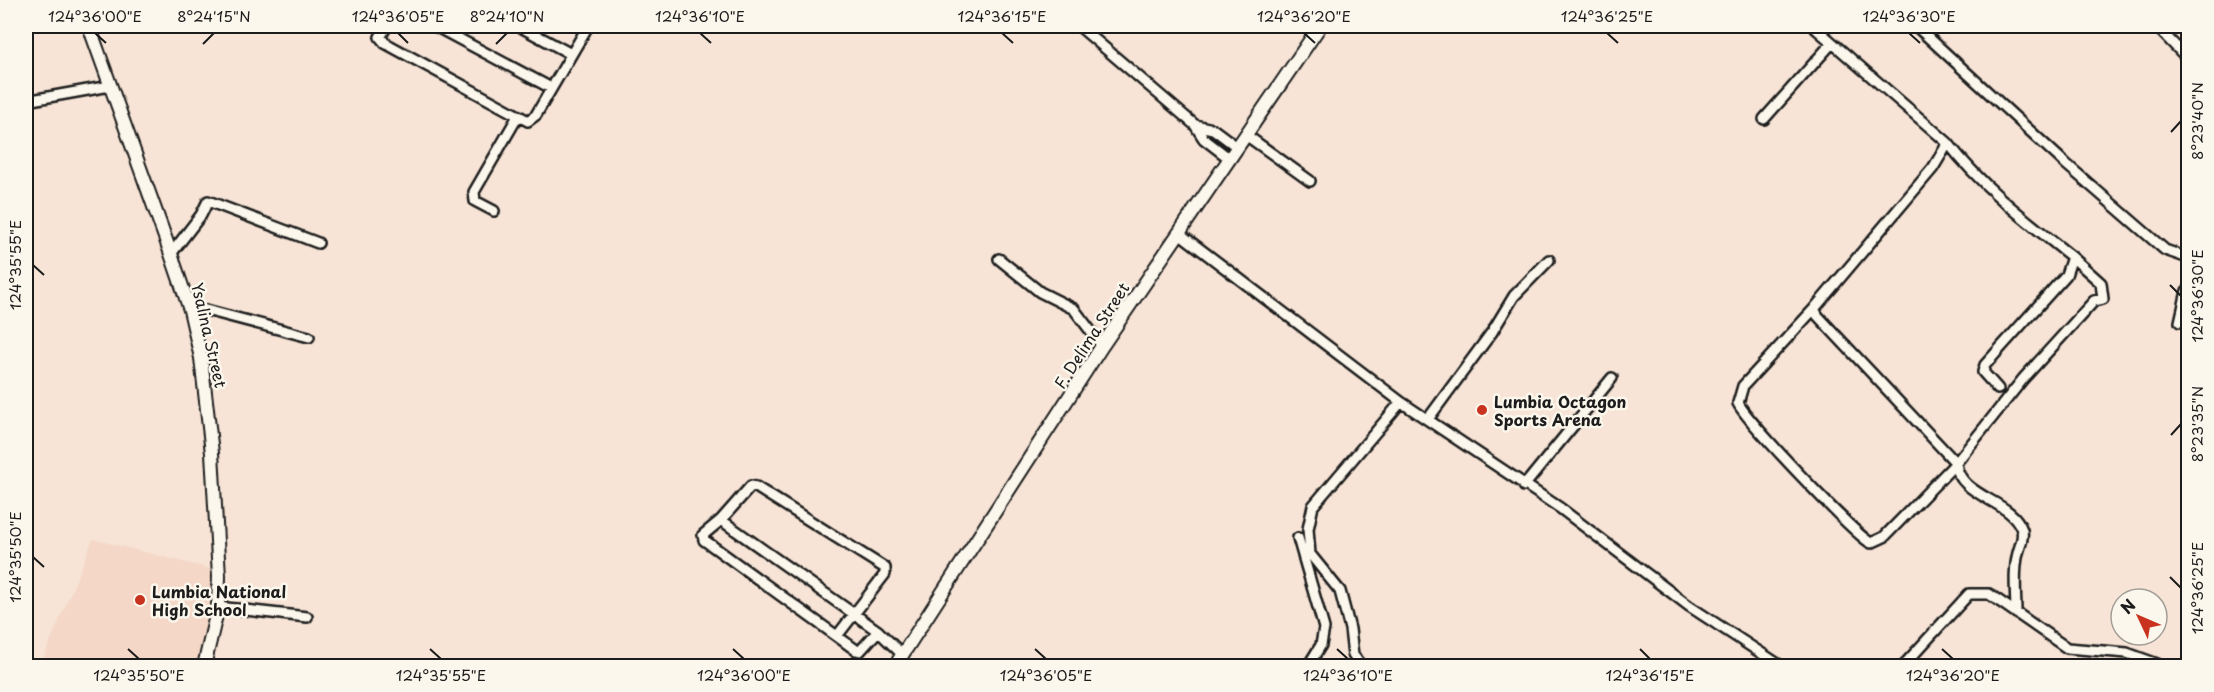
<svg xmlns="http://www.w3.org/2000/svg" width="2214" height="692" font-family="'Playpen Sans',sans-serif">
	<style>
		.built { fill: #f4d7c7 }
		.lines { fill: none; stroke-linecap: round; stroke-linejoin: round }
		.minor-casing { stroke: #1c1c1c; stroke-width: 14 }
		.tertiary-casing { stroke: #1c1c1c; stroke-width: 16 }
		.minor { stroke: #fbf7ec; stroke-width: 9 }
		.tertiary { stroke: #fbf7ec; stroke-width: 12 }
		.ticks { fill: none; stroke: #1c1c1c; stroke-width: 2 }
		.poi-dot { fill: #c8321e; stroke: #fbf7ec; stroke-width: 2 }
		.labels { text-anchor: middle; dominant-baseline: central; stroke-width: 5; stroke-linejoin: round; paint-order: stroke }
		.street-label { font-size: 16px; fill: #1c1c1c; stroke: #fbf7ec }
		.poi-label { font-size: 16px; font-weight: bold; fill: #1c1c1c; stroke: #fbf7ec; text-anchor: start }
		.neatline { fill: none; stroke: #1c1c1c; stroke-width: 2 }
		.ticks-label { font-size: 15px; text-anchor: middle; fill: #1c1c1c }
	</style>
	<rect width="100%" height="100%" fill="#f7e4d6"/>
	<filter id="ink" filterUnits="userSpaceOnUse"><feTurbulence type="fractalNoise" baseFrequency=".0167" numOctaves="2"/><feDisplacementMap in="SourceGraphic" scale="12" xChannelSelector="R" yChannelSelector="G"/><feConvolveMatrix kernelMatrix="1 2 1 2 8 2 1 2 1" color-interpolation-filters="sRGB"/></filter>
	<g filter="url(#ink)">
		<path class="built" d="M93 539 215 570 211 631 200 666H40Z"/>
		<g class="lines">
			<g class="minor-casing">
				<path id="minor" d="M387 26 380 37 385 43 528 121 536 115 588 26
					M435 26 551 88
					M519 26 571 54
					M1079 26 1195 125 1213 129 1237 147
					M1813 26 1948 143 1933 168 1814 309 1818 316 1956 463C1959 498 2012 499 2022 530 2024 538 2020 545 2018 553 2013 572 2016 593 2016 613
					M1916 26 2066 164 2165 250 2188 258
					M2156 26 2188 59
					M26 101 110 86
					M1764 119 1832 43
					M1195 125 1204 139 1230 159
					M1246 135 1310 181
					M1948 143C1983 188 2027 221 2072 257L2066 275 1985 365 1983 372 1998 389
					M494 211 475 201 474 192 518 116
					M1179 233 1401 402 1560 508 1689 606 1781 666
					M171 254 201 215 208 201 318 243
					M999 259 1040 292 1074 309 1102 346
					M1814 309 1743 386 1738 403C1746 420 1856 536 1871 543L1884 537 1956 463 2023 379 2094 301 2103 299 2101 283 2072 257
					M190 310H206L309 337
					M2180 322 2187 291
					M1428 419 1492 332 1514 296 1549 260
					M1524 486 1612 378
					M721 520 878 631 903 655
					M1298 538 1324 628 1321 645 1308 666
					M218 607 307 617
					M837 636 885 574V568L756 487 751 486 721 520 703 535 704 540 856 650 860 651 878 631
					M1361 666 1353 655 1350 629 1340 591 1310 554 1308 529 1313 506 1401 402
					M1903 666 1969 594H1989L2067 648 2127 653 2163 666"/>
			</g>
			<g class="tertiary-casing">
				<path id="tertiary" d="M89 26 171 254 190 310 201 358 212 453 219 576 218 607 204 666
					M895 666 1102 346 1320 26"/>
			</g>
			<use href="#minor" class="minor"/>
			<use href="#tertiary" class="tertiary"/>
		</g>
	</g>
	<path class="ticks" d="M95 33 106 43M398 33 408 43M700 33 711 43M1002 33 1013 43M1304 33 1315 43M1607 33 1618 43M1909 33 1920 43M203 44 214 33M496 44 507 33M2171 132 2181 121M33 265 44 275M2170 285 2181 296M2171 435 2181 424M33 557 44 567M2170 577 2181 588M128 649 139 659M430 649 441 659M733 649 744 659M1035 649 1046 659M1337 649 1348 659M1640 649 1650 659M1942 649 1953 659"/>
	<g class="poi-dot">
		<circle cx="1482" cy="410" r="6"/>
		<circle cx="140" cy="600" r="6"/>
	</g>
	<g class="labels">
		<g class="street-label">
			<text transform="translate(210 335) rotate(77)">Ysalina Street</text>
			<text transform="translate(1091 335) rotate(-57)">F. Delima Street</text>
		</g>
		<g class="poi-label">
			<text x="1494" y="401">Lumbia Octagon<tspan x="1494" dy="18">Sports Arena</tspan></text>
			<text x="152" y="591">Lumbia National<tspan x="152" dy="18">High School</tspan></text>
		</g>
	</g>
	<rect width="2214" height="692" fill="none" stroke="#fbf7ec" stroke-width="66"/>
	<g transform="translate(2139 617) rotate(314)"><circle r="28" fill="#fbf7ec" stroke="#a29f99" stroke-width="1.5"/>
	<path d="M0-4.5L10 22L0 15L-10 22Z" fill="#c8321e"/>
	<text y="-9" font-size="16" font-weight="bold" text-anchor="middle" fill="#1c1c1c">N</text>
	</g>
	<rect x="33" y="33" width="2148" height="626" class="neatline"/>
	<g class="ticks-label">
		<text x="95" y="22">124°36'00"E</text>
		<text x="214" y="22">8°24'15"N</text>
		<text x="398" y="22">124°36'05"E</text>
		<text x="507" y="22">8°24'10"N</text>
		<text x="700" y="22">124°36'10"E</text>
		<text x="1002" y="22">124°36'15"E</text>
		<text x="1304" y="22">124°36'20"E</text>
		<text x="1607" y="22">124°36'25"E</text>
		<text x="1909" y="22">124°36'30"E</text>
		<text transform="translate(2198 121) rotate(-90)" y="5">8°23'40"N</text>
		<text transform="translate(16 265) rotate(-90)" y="5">124°35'55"E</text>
		<text transform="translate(2198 296) rotate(-90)" y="5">124°36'30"E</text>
		<text transform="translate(2198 424) rotate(-90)" y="5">8°23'35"N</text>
		<text transform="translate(16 557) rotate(-90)" y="5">124°35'50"E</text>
		<text transform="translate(2198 588) rotate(-90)" y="5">124°36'25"E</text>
		<text x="139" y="681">124°35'50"E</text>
		<text x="441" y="681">124°35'55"E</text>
		<text x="744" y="681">124°36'00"E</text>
		<text x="1046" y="681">124°36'05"E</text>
		<text x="1348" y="681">124°36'10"E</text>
		<text x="1650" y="681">124°36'15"E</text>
		<text x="1953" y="681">124°36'20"E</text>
	</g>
</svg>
